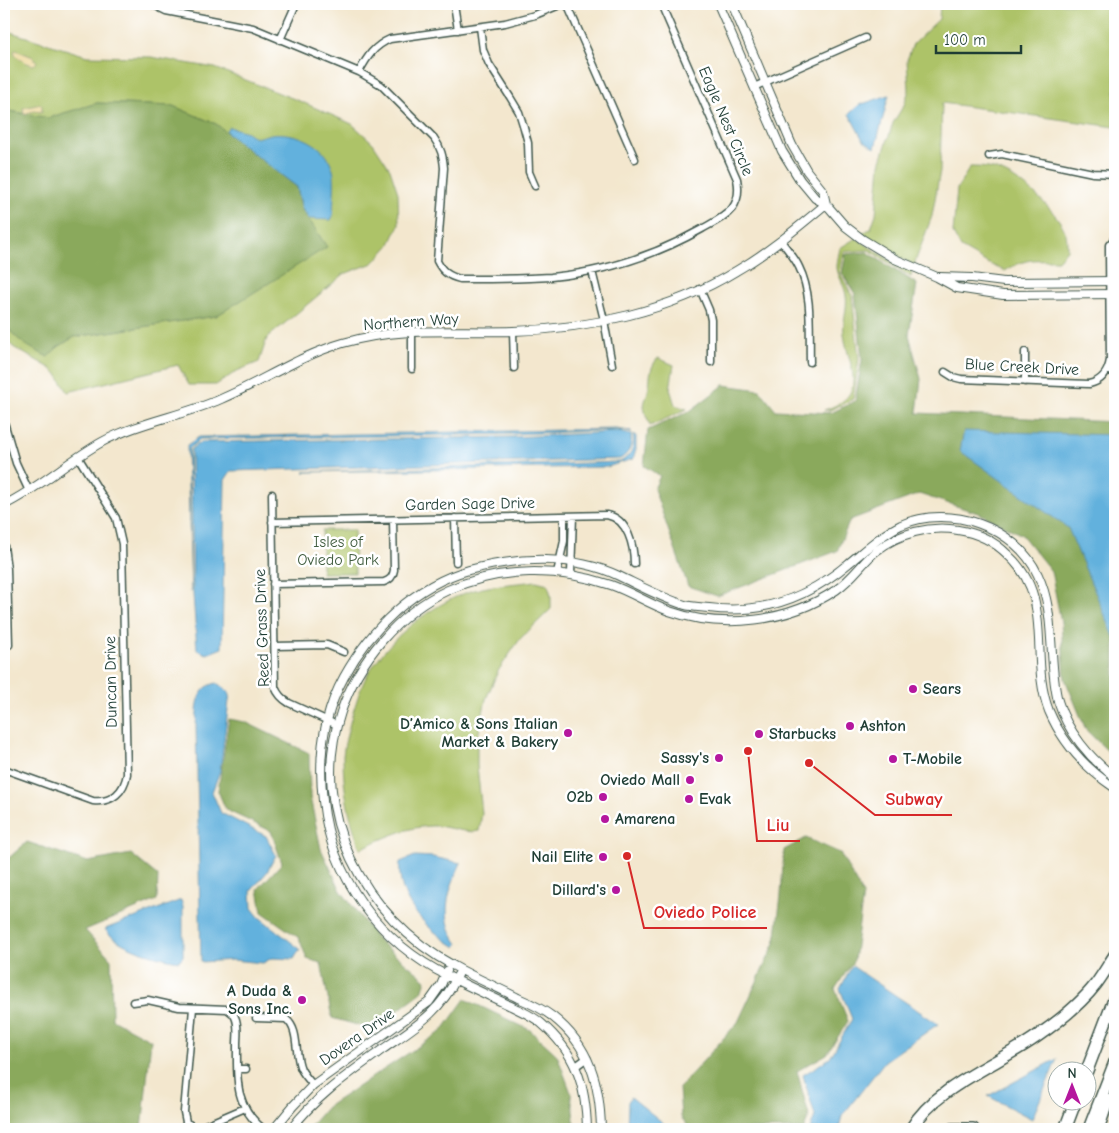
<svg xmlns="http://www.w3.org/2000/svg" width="1119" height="1133" font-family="'Comic Neue',sans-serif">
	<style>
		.green { fill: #adc368; stroke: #66804e }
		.forest { fill: #8aa95c; stroke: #547348 }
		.sand { fill: #eeda9e; stroke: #868c69 }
		.water { fill: #62b1dd; stroke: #407788 }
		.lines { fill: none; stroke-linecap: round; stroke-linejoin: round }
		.minor-casing { stroke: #3f564b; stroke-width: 9 }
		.tertiary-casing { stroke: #3f564b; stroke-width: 10 }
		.motorway-casing { stroke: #3f564b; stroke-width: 14 }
		.minor { stroke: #fff; stroke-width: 6 }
		.tertiary { stroke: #fff; stroke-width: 8 }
		.motorway { stroke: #fff; stroke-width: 11 }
		.poi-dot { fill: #b5179e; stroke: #fff; stroke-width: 2 }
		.labels { text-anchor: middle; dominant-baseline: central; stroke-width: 5; stroke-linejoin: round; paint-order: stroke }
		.street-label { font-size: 16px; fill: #1f3d34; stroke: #fff }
		.park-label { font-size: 16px; fill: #425e41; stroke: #fff }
		.poi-label { font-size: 16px; font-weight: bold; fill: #1f3d34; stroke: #fff; text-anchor: end }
		.leader { fill: none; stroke: #d62828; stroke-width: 2 }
		.callout-dot { fill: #d62828; stroke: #fff; stroke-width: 2 }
		.callout-label { font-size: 18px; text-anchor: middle; font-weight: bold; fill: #d62828; stroke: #fff; stroke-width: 5; stroke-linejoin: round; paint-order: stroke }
	</style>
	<rect width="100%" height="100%" fill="#fff"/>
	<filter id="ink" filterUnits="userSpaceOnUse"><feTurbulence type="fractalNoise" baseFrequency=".02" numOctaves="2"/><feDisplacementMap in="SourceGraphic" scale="10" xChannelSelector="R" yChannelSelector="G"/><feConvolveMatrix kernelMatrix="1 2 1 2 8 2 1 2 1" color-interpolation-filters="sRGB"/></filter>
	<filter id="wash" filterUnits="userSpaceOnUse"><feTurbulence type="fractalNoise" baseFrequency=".0096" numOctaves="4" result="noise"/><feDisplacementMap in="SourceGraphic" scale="20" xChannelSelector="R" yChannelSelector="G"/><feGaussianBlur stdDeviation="1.12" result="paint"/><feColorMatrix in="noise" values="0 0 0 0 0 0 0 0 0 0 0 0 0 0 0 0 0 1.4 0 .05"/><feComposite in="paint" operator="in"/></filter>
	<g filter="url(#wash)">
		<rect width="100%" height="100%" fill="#f3e7ce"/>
		<path class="green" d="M940 4H1110L1112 28 1115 43V127L942 103 940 171 932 216 914 265 896 256 862 234 871 228 876 214 880 164 893 123 904 105 909 90 907 60 913 44 939 19Z
			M4 30 87 56 151 57 215 68 302 102 352 124 373 143 390 169 398 193 399 225 389 246 373 263 344 274 267 338 259 362 237 371 216 385H189L178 365 68 392 56 373 50 368 13 347 4 336V320L8 330 48 357 58 347 74 337 216 316 326 247 302 209 297 187 216 124 173 106 97 103 48 118 4 110Z
			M970 167C977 167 985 167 993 169 1016 174 1059 211 1066 234 1067 239 1067 245 1067 250L1058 260C1033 260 1028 257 1005 271L989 264 961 248 953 233 957 189Z
			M856 238 891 261 912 271 911 277 869 250 844 252 840 273 852 295 859 359 853 399 830 410H824C871 395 848 367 844 334 842 321 848 308 846 296 845 286 837 274 837 267 837 261 839 254 840 248Z
			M658 358 674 365 670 389 675 405 687 409 650 426C648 420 645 413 644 407 644 401 647 397 648 391 651 378 648 369 658 358Z
			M322 530H354L355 573H322Z
			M536 581 548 584 551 596V609L520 639 498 671 486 699 477 741V766L482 813 479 831C468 834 449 827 437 826 410 825 384 838 360 849 349 817 343 791 343 756 344 744 348 731 351 719 355 706 359 692 365 679 386 641 425 609 465 593 487 585 512 584 536 581Z"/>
		<path class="forest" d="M97 103 173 106 216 124 297 187 302 209 327 247 216 316 74 337 58 347 48 357C30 348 11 338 4 320V110L48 118Z
			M867 252 917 284 909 335 921 379 917 413 1115 422V758L1086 730 1065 679 1061 622 1051 571 1022 535 981 514 919 494 850 520 837 551 717 596 688 586 654 489 660 476 644 466 648 430 690 411 724 385 760 390 776 410 831 413 855 401 862 359 855 294 842 273 846 254Z
			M229 719 245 722 309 753 310 797 321 849 341 891 379 941 426 980 422 992 393 1014 368 1028 332 1018 321 963 307 959 299 938 262 912 258 889 282 863 271 831 226 810 218 791Z
			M806 838 840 853 863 895 854 960 835 989 848 1021 827 1054 797 1071 809 1116 804 1129H690L681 1117 679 1088 738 1022 775 943 781 895 784 850Z
			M27 842 88 862 131 854 158 876 157 900 85 930 111 959 112 1019 151 1040 142 1129H4V862Z
			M465 999 530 1030 557 1055 571 1093 575 1129H308L327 1107 442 1031Z"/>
		<path class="sand" d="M16 50 33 57 37 62 34 65C27 64 15 58 14 51Z
			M41 104 42 106V112L34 111 24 114 23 108Z"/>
		<path class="water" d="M889 95 875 148 863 140 849 114 859 105Z
			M229 127 247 132 256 138C261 137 266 135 271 134 296 131 327 144 333 170 336 180 333 204 333 216L331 220 309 219 302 209 297 187 228 134 226 130Z
			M616 429 630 431 632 433 618 430 512 434 200 439 189 449 191 592 187 445 199 437Z
			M964 431 1115 435V639L1068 528 960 451Z
			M618 432 631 435C632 446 630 453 620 459L231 471 225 480 222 648 207 654 197 650 193 594 191 449 201 442 512 437Z
			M633 434 636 436V449L633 459 607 467 304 472 620 462C632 455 635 447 633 434Z
			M217 683 230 693 220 771 212 792 221 813 266 836 276 855 267 872 251 891 252 908 259 917 300 949 294 959 272 958 263 963 233 960 201 962 196 725C198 708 195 687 217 683Z
			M415 856 433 857 461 863C448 891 439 917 458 944L456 947C426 929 396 900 400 862Z
			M181 900 183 907V956L179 961C159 958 116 947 105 929Z
			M852 966 938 1024 885 1061 842 1116 839 1129H810L815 1116 803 1075 830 1058 852 1019 840 989Z
			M1057 1059 1032 1119 988 1096Z
			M631 1097 667 1126 670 1129H627L628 1102Z"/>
	</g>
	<g filter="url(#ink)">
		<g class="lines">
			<g class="minor-casing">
				<path id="minor" d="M152 4 166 11 253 28 359 72 381 85 434 138C441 148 443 156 444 168L437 261C442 271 448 276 460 279 490 279 521 279 551 277 603 272 656 255 702 229 725 216 743 209 737 179L661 4
					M454 4 458 30
					M567 4 635 159
					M480 27 483 50 489 64 510 97 519 112 524 128 528 143 529 172 535 186
					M280 40 296 4
					M359 72C367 57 374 46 390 39L505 23 535 15 562 4
					M754 87 865 38
					M989 156 1002 154 1093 173 1115 174
					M781 241C787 249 795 258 799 267 813 295 809 331 810 362
					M592 271 604 320 612 365
					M700 289 709 310 711 320V362
					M513 331 514 368
					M412 369V332
					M1107 370 1115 373
					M945 372 953 377 961 379 1089 384C1102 381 1108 373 1110 360L1109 250V245L1115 238
					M1025 382V352
					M4 422 16 463 29 491
					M272 494 275 687C278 695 282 699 289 703L337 725
					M455 518 456 562
					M272 522 607 515C628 519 634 546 634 564
					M4 546 7 569 9 645
					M557 573 564 541V516
					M571 574 573 516
					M273 584 384 582C390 580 393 577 394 570L393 520
					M275 646 327 645 344 652
					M4 769 93 801C112 803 124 792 127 774L122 544 116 518 78 457
					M133 1002 148 1000 179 1007 227 1009C230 1011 234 1014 235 1017 239 1025 237 1036 237 1044 237 1079 234 1105 263 1129
					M193 1008 184 1112 186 1122 193 1127H201L245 1108
					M256 1018 286 1019C300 1030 294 1054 301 1069 304 1075 309 1080 313 1085
					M576 1066 587 1058
					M237 1069H246"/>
			</g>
			<g class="tertiary-casing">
				<path id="tertiary" d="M718 4 782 151 800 180 815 198 826 204 845 226 862 239 895 259 937 277 957 288 1003 295 1115 294
					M732 4 792 145 807 171 823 191 826 204
					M939 277 972 278 1004 282 1115 281
					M4 505C39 488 68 461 102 442 139 422 182 416 221 399 261 382 301 355 343 343 398 326 456 333 513 331 588 329 671 311 736 271 769 252 797 228 826 204
					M274 1129 293 1106 313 1085 429 1002 441 985 447 971
					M291 1129C316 1096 350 1073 383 1049 416 1026 440 1013 458 975
					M587 1129C586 1085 576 1053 541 1023 533 1016 523 1012 513 1007 492 997 470 987 448 976 380 943 331 877 323 801 318 759 323 715 344 677 370 629 415 585 469 570 517 557 573 554 619 576 640 586 662 598 685 605 692 607 701 607 709 608 763 615 808 598 849 563 865 550 882 534 901 525 949 504 1016 526 1038 575 1050 601 1050 626 1052 653 1053 669 1054 686 1058 701 1067 731 1090 759 1115 777
					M601 1129C600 1084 590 1046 553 1017 543 1009 530 1003 518 998 497 987 475 978 454 966 364 918 307 813 341 712 358 661 398 613 448 590 500 567 558 567 611 585 631 592 649 604 669 611 723 630 789 622 836 590 852 579 862 563 876 551 899 533 930 525 958 530 977 533 994 541 1007 554 1056 598 1028 657 1049 711 1063 744 1085 768 1115 788"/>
			</g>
			<g class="motorway-casing">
				<path id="motorway" d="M1086 1073 1115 997
					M911 1129C935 1087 998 1064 1036 1037 1058 1022 1080 1005 1096 984 1103 975 1109 964 1115 955
					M952 1129H973
					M1065 1129 1076 1100
					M1089 1129 1115 1062
					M1098 1129 1108 1100"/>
			</g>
			<use href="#minor" class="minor"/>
			<use href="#tertiary" class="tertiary"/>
			<use href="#motorway" class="motorway"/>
		</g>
	</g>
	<g class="poi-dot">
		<circle cx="913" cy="689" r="5"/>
		<circle cx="850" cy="726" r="5"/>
		<circle cx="568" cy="733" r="5"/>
		<circle cx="759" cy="734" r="5"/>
		<circle cx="719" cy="758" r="5"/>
		<circle cx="893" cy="759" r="5"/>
		<circle cx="690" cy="780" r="5"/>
		<circle cx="603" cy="797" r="5"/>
		<circle cx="689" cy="799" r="5"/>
		<circle cx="605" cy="819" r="5"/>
		<circle cx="603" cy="857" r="5"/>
		<circle cx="616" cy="890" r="5"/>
		<circle cx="302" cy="1000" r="5"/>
	</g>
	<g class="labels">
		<g class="street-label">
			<text transform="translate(726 121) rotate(67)">Eagle Nest Circle</text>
			<text transform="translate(411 322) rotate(-4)">Northern Way</text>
			<text transform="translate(1022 367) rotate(3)">Blue Creek Drive</text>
			<text transform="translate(470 504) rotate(-1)">Garden Sage Drive</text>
			<text transform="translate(262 628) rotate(-92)">Reed Grass Drive</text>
			<text transform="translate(111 682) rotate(-91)">Duncan Drive</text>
			<text transform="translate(357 1037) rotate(-35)">Dovera Drive</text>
		</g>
		<g class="park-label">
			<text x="338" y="542">Isles of<tspan x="338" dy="18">Oviedo Park</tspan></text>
		</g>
		<g class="poi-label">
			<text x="923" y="689" text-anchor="start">Sears</text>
			<text x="558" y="724">D’Amico &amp; Sons Italian<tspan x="558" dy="18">Market &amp; Bakery</tspan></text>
			<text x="860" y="726" text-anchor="start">Ashton</text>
			<text x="769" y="734" text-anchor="start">Starbucks</text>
			<text x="709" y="758">Sassy's</text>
			<text x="903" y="759" text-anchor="start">T-Mobile</text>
			<text x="680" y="780">Oviedo Mall</text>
			<text x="593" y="797">O2b</text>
			<text x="699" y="799" text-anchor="start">Evak</text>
			<text x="615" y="819" text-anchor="start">Amarena</text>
			<text x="593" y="857">Nail Elite</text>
			<text x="606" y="890">Dillard's</text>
			<text x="292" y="991">A Duda &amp;<tspan x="292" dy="18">Sons Inc.</tspan></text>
		</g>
	</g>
	<path class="leader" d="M809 763L875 815H952M748 751L757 841H800M627 856L644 928H767"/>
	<g class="callout-dot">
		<circle cx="809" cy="763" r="5"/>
		<circle cx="748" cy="751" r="5"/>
		<circle cx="627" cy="856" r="5"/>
	</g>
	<g class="callout-label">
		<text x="914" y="805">Subway</text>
		<text x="778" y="831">Liu</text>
		<text x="705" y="918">Oviedo Police</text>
	</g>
	<rect width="1119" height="1133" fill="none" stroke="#fff" stroke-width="20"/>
	<g transform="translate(1072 1086)"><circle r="24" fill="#ffffff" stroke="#a5b1ae"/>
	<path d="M0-4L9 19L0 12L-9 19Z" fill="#b5179e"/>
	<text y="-8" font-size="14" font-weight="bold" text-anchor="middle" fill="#1f3d34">N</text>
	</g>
	<path d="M936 45v8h85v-8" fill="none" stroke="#1f3d34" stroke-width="2.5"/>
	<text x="944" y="45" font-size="15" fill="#1f3d34" stroke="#ffffff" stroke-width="4" paint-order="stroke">100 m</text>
</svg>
